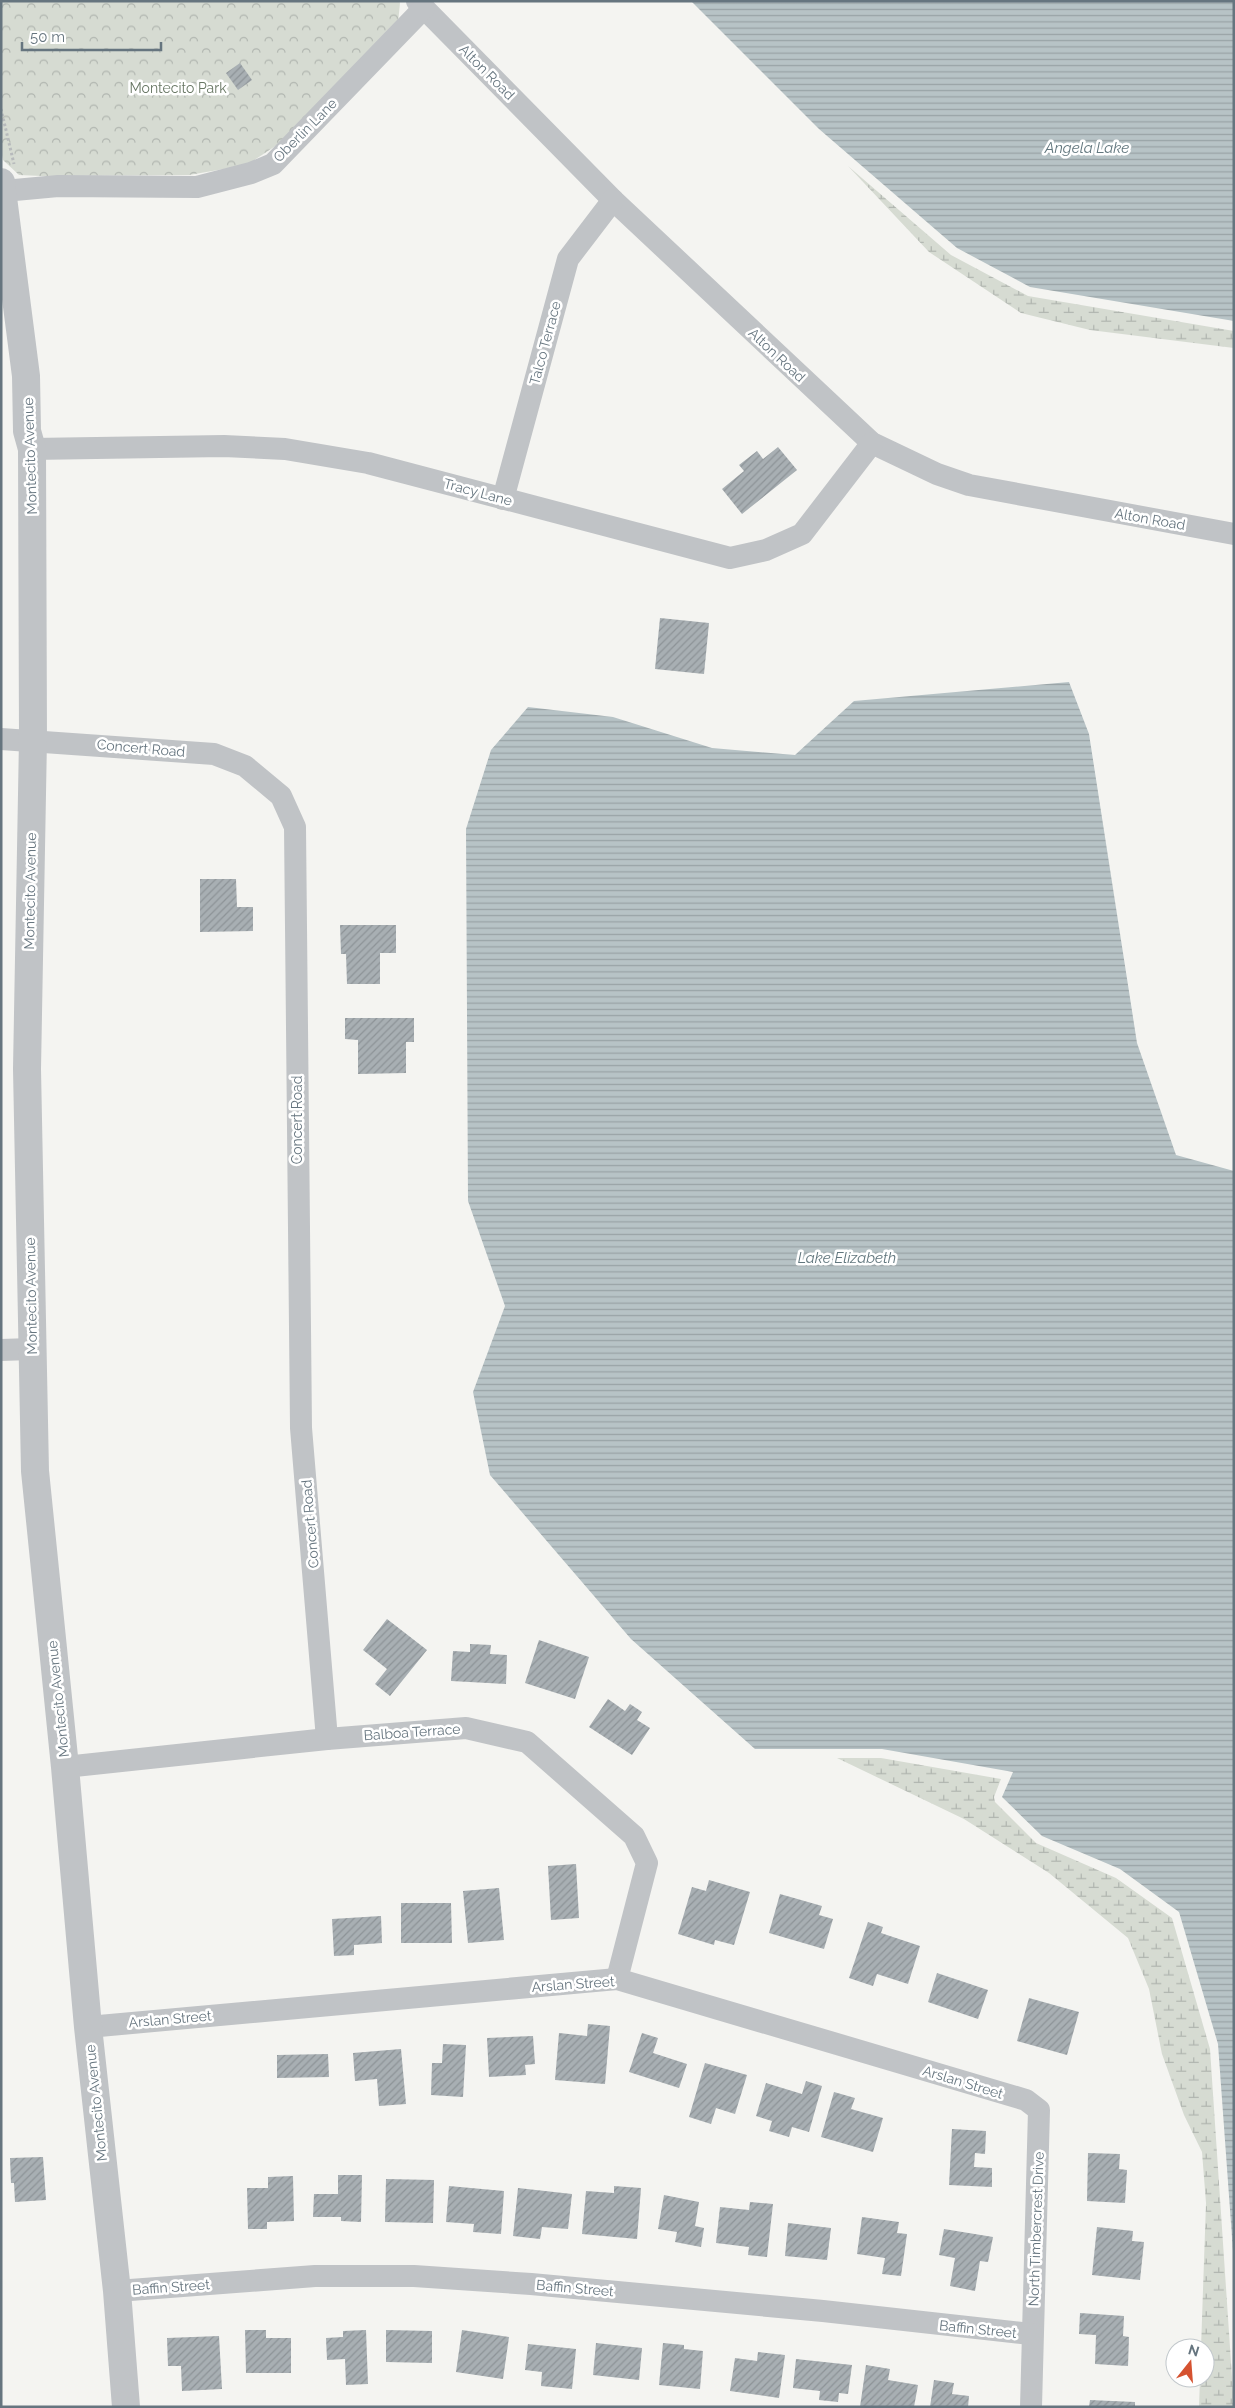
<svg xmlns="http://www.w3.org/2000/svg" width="1235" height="2408" viewBox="0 0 1235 2408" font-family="Raleway,sans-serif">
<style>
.forest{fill:url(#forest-crowns)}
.wetland{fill:url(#wetland-marsh)}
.water{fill:url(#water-rules)}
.building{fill:url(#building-hatch)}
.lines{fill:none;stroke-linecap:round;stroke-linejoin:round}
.path{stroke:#b7babc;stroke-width:3;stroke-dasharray:2.5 2.5;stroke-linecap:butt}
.minor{stroke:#c0c3c6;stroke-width:22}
.tertiary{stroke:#c0c3c6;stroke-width:28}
.labels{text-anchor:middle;stroke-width:5;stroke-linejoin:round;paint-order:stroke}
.street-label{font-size:14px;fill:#66757f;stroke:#fff}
.park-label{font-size:14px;fill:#687764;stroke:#fff}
.water-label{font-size:15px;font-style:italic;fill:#61767d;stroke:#fff}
</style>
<defs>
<pattern id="forest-crowns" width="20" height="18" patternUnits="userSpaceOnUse" patternTransform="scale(1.25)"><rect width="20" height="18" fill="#d6dbd2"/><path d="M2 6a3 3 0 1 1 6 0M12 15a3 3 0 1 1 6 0" fill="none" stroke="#b1b6b0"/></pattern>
<pattern id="wetland-marsh" width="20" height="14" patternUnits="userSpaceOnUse" patternTransform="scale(1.25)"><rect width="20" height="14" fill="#d6dbd2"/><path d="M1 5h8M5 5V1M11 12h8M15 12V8" fill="none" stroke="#b1b6b0"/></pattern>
<pattern id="water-rules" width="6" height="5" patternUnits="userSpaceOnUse" patternTransform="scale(1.25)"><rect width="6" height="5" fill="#b7c3c6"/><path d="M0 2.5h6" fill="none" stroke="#99a3a6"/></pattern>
<pattern id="building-hatch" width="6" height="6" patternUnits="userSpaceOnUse" patternTransform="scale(1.25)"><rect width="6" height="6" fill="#a8afb3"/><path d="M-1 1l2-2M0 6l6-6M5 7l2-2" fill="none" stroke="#8d9397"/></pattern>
</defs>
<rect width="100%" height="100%" fill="#f4f4f1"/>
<path class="forest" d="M1,1H399L400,3L398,23L280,143L247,165L189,175L42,176L19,175L3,160L1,150Z"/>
<g class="wetland">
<path d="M848,166L951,255L1028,296L1234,331V348L1090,330L1021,313L929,252Z"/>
<path d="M837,1758H881L1001,1779L994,1797L995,1802L1036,1843L1116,1878L1172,1918L1210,2049L1234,2407H1199L1200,2378H1205V2348H1201L1206,2203L1202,2152L1184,2115L1162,2054L1149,1989L1128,1938L1049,1873L964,1819Z"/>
</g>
<g class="water">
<path d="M691,1H1234V321L1030,287L957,248L819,129Z"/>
<path d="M1069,682L1089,734L1137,1043L1176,1155L1234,1171V2265L1218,2044L1179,1912L1120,1869L1042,1836L1002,1797L1013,1772L882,1749H755L631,1639L490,1475L473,1392L505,1306L468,1201L466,829L491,750L528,707L613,717L712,748L795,755L854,701Z"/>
</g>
<g class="building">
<path d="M240,63L252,80L238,90L226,73Z"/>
<path d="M778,447L797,470L742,514L722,489L744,471L739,465L757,451L763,459Z"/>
<path d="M660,618L709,623L704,674L655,669Z"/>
<path d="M200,879H236L237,907H253V931L200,932Z"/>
<path d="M340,925H396V953H380V984H347L346,954H341Z"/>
<path d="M345,1018H414V1042H406V1073L358,1074V1040L345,1039Z"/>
<path d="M387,1619L427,1650L390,1696L375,1684L387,1669L363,1650Z"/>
<path d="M539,1640L589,1657L575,1699L525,1683Z"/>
<path d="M470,1644L491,1645L490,1654L507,1655L506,1684L451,1681L453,1651L470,1652Z"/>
<path d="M608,1699L625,1711L630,1704L642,1712L637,1720L650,1728L632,1755L589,1727Z"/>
<path d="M576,1864L579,1918L551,1920L548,1866Z"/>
<path d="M709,1880L750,1892L734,1945L715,1940L714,1945L678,1934L692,1887L706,1891Z"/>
<path d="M499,1888L504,1940L468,1943L463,1891Z"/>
<path d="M780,1894L822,1906L819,1915L833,1919L824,1949L769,1933Z"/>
<path d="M401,1903H451L452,1943H401Z"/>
<path d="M381,1916L382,1943L354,1945V1955L334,1956L332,1919Z"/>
<path d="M868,1922L883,1927L881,1933L920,1946L908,1984L877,1974L873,1986L849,1978Z"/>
<path d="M937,1973L988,1990L978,2019L928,2002Z"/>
<path d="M1029,1998L1079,2012L1067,2055L1017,2041Z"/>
<path d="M588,2024L610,2026L605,2084L555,2080L559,2033L587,2036Z"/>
<path d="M642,2033L658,2038L653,2053L687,2064L679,2088L629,2072Z"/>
<path d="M533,2036L535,2064L525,2065L526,2075L489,2077L487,2038Z"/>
<path d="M443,2044L466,2045L463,2097L431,2095L432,2063H442Z"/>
<path d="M401,2049L406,2104L379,2106L377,2079L355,2081L353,2053Z"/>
<path d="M328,2054L329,2077L277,2078V2055Z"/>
<path d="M705,2063L747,2075L735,2114L716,2108L711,2124L689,2117Z"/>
<path d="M806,2081L822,2086L809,2132L792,2127L789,2137L769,2131L772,2121L756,2116L766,2083L802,2094Z"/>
<path d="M834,2092L855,2098L851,2109L883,2118L873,2152L821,2137Z"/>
<path d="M952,2129L986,2131L985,2154L975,2153L974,2167L992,2168V2187L949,2185Z"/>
<path d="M1088,2153L1120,2154L1119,2169L1127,2170L1125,2203L1087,2201Z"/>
<path d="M43,2157L46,2200L15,2202L14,2183H11L10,2158Z"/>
<path d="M338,2175H362L361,2222L341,2221V2217H313L314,2194H338Z"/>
<path d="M293,2176L294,2221L267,2222V2229H248L247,2188H268V2177Z"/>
<path d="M386,2179L434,2180L433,2223L385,2222Z"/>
<path d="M449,2186L504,2191L501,2234L473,2232L474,2224L446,2222Z"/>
<path d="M614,2186L641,2188L637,2239L582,2234L586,2191L614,2193Z"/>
<path d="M518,2188L572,2194L568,2229L542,2227L540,2239L513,2236Z"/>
<path d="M664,2195L699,2202L695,2226L704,2228L701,2247L675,2242L677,2232L658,2229Z"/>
<path d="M750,2202L773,2204L767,2257L748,2255L749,2247L716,2243L720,2207L749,2210Z"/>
<path d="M862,2217L899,2222L897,2233L907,2234L901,2276L882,2274L885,2258L857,2254Z"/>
<path d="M788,2223L831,2228L827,2260L785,2256Z"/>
<path d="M1097,2227L1133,2231L1132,2241L1144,2242L1140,2280L1092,2275Z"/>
<path d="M944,2229L993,2237L988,2262L980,2261L975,2291L950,2286L955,2258L939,2255Z"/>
<path d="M1080,2313L1124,2316L1123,2336L1129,2337L1128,2366L1095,2364L1096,2335L1079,2334Z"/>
<path d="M245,2330H266V2338H291V2373H246Z"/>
<path d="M366,2330L368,2384L346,2385L345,2359L327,2360L326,2338L343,2337V2331Z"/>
<path d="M386,2330L432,2331V2363L386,2362Z"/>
<path d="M462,2330L509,2337L503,2379L456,2372Z"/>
<path d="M219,2336L222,2389L182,2391L181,2366H168L167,2338Z"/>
<path d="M596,2343L642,2348L639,2380L593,2375Z"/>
<path d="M663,2343L684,2345V2349L703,2351L700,2389L659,2385Z"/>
<path d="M528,2344L576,2349L572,2389L541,2386L542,2372L525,2370Z"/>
<path d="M758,2352L785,2355L779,2398L730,2391L735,2358L757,2361Z"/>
<path d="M796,2359L852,2365L848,2394L839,2393L838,2402L819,2400L820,2391L793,2388Z"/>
<path d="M866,2365L890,2369L888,2380L918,2385L914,2407H860Z"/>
<path d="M934,2380L954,2383L952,2394L969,2396L968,2407H930Z"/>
<path d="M1090,2400L1135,2402V2407H1089Z"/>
</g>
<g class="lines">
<path class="path" d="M1,109L14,164"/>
<g class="minor">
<path d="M417,1L613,200L872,443L937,474L969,485L1234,534"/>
<path d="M4,191L58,186L197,187L251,173L273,164L424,8"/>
<path d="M32,449L224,446L285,449L368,463L730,558L766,550L802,534L872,443"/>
<path d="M503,499L568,259L613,200"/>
<path d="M1,739L214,754L245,766L281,796L295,827L301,1428L327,1739"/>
<path d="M1,1350L31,1349"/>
<path d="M65,1767L327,1739L466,1728L527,1742L634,1836L647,1863L617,1979"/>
<path d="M88,2027L617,1979L1026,2100L1039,2110L1031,2407"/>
<path d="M117,2291L315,2276H414L531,2284L823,2311L1031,2334"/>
</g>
<path class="tertiary" d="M1,182L26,376L27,431L32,449L33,739L27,1069L35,1471L65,1767L88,2027L117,2291L126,2407"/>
</g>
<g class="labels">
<g class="street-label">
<text transform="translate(487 72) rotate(45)" y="5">Alton Road</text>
<text transform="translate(305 130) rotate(-45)" y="5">Oberlin Lane</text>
<text transform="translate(545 343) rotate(-75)" y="5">Talco Terrace</text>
<text transform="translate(777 355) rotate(43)" y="5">Alton Road</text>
<text transform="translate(30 456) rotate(-92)" y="5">Montecito Avenue</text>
<text transform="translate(478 492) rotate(15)" y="5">Tracy Lane</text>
<text transform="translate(1150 519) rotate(10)" y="5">Alton Road</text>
<text transform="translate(141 748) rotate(5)" y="5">Concert Road</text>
<text transform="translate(30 891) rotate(-89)" y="5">Montecito Avenue</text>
<text transform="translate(297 1120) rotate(-90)" y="5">Concert Road</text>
<text transform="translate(31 1296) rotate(-91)" y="5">Montecito Avenue</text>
<text transform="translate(310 1524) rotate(-95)" y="5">Concert Road</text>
<text transform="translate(58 1699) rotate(-96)" y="5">Montecito Avenue</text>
<text transform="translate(412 1732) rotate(-4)" y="5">Balboa Terrace</text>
<text transform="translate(573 1984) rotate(-4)" y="5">Arslan Street</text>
<text transform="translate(170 2019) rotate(-5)" y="5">Arslan Street</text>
<text transform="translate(963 2082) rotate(17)" y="5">Arslan Street</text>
<text transform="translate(96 2103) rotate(-96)" y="5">Montecito Avenue</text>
<text transform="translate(1036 2229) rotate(-88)" y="5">North Timbercrest Drive</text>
<text transform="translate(171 2287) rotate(-4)" y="5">Baffin Street</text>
<text transform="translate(575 2288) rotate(5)" y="5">Baffin Street</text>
<text transform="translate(978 2329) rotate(6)" y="5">Baffin Street</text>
</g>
<g class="park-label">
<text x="178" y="93">Montecito Park</text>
</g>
<g class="water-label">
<text x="1087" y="153">Angela Lake</text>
<text x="847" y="1263">Lake Elizabeth</text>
</g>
</g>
<rect width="1235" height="2408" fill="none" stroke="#66757f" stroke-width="5"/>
<g transform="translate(1190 2363) rotate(17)"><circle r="24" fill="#ffffff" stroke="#c2c8cc"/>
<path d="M0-4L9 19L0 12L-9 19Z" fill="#d55230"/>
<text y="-8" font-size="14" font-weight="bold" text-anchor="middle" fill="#66757f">N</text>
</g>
<path d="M22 42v8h139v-8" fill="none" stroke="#66757f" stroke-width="2.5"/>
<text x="30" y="42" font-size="15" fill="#66757f" stroke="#ffffff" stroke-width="4" paint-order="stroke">50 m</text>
</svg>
